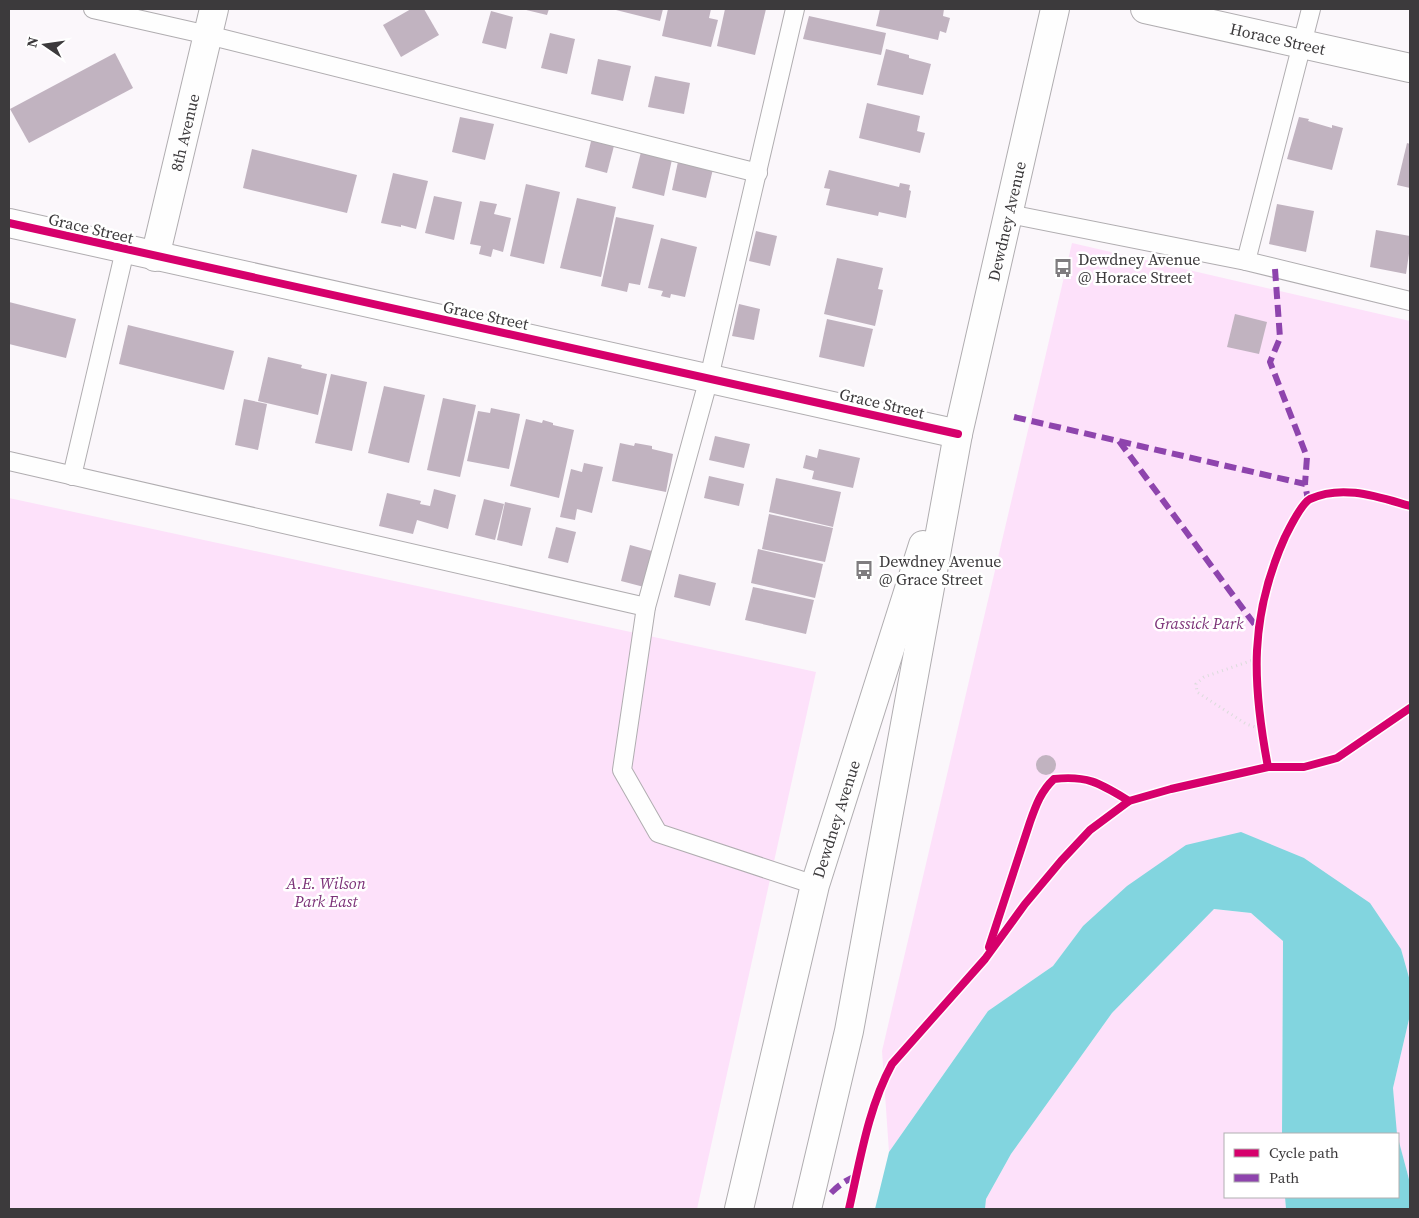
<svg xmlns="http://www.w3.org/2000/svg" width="1419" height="1218" viewBox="0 0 1419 1218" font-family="'Source Serif 4',serif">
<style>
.green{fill:#fde1fa}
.water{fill:#82d5df}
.building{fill:#c1b3c0}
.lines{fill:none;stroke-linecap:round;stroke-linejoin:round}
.service-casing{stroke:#b0adb0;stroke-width:20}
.minor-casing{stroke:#b0adb0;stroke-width:30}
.secondary-casing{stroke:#b0adb0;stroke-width:30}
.path{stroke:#dcdcdc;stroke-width:3;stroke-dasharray:1 4;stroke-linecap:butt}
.service{stroke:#fefefe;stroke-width:18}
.minor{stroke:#fefefe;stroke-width:28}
.secondary{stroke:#fefefe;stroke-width:28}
.quiet{stroke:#8e44ad;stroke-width:6;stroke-dasharray:12 6;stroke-linecap:butt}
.cycleway-casing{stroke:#fff;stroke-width:11}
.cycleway{stroke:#d6006c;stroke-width:8}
.labels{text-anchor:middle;stroke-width:5;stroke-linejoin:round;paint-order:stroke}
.street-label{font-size:16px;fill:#3c3a3c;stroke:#fff}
.poi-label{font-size:16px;fill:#3c3a3c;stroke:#fff;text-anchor:start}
.park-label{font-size:16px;font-style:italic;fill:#7c3278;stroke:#fff}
</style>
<rect width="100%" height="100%" fill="#fbf7fb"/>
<g class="green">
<path d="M1072,243L1410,321V981L1401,949L1304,858L1083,926L1053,966L988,1011L889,1152L882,1051Z"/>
<path d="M9,498L816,672L697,1209H9Z"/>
<path d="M1213,909L1251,913L1283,941L1282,1134H1225V1197H1285L1286,1209H985L986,1199L1011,1154L1112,1013Z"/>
<path d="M1410,1015V1183L1396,1131L1393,1088Z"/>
</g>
<g class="water">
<path d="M1241,832L1304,858L1370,903L1401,949L1410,981V1015L1393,1088L1397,1134H1282L1283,941L1251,913L1214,909L1112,1013L1011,1154L986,1199L985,1209H875L889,1152L988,1011L1053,966L1083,926L1127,886L1186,845Z"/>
<path d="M1398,1138L1410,1183V1209H1286L1285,1197H1398Z"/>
</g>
<g class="building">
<path d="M411,9H424L439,35L401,57L383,25Z"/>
<path d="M522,9H549L547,15Z"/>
<path d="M612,9H663L660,21Z"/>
<path d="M668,9H711L709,18L718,20L711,47L662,36Z"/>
<path d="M725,9H766L755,55L717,46Z"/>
<path d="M880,9H944L943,16L950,18L946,33L940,31L938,40L876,26Z"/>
<path d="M491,11L513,17L506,49L482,43Z"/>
<path d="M809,16L886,33L881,55L803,39Z"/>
<path d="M550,33L575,39L567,74L541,68Z"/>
<path d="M886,49L909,55V58L931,64L923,95L877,85Z"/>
<path d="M115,53L133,88L29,143L10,109Z"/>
<path d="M598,59L631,66L623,101L591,94Z"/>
<path d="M655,76L690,83L684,114L648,107Z"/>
<path d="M867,103L920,116L917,131L925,133L920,153L859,138Z"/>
<path d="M460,117L494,124L485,160L452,152Z"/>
<path d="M1299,117L1309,119L1308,121L1332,128V125L1343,128L1332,170L1287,159Z"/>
<path d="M592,137L615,142L607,173L585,167Z"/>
<path d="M1407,143L1410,144V188L1397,185Z"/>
<path d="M642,148L673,155L664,196L632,188Z"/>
<path d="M252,149L357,175L347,213L243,188Z"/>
<path d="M679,157L714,165L706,198L672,190Z"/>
<path d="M829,170L899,187L900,183L910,185L909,190L911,191L906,218L879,212L878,216L826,205L830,189L824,188Z"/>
<path d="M393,173L428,181L416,229L401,225V227L381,223Z"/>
<path d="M526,184L560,192L544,264L510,256Z"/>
<path d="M434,196L462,202L454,240L425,233Z"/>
<path d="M577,198L616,207L601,277L560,268Z"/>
<path d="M480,201L497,204L494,214L511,218L503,252L493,249L491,257L479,254L481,246L470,244Z"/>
<path d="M1277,204L1314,211L1306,252L1269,244Z"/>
<path d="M616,217L654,225L640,285L629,283L627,292L601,286Z"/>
<path d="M1376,230L1410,236V247L1406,274L1370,267Z"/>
<path d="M756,231L777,236L770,266L749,261Z"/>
<path d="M661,238L697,247L685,297L671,294L670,298L661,296L663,291L648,288Z"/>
<path d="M837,258L883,268L878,289L883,290L875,326L824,314Z"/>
<path d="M9,302L76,319L66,358L9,344Z"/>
<path d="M739,304L760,309L754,340L732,336Z"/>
<path d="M1235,314L1267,322L1259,354L1227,347Z"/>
<path d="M827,319L873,329L864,367L819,357Z"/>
<path d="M128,325L234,351L224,390L119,364Z"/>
<path d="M268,357L302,365L301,368L327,374L318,415L258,401Z"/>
<path d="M331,374L367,382L352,451L315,443Z"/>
<path d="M384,386L425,395L409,463L368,453Z"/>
<path d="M443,398L476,405L460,477L427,470Z"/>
<path d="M244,399L267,404L258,450L235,445Z"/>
<path d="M491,408L520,414L509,469L467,461L478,411L490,413Z"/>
<path d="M526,419L542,423L543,420L553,423V425L574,430L559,498L510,486Z"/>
<path d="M715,436L750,444L744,468L709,460Z"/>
<path d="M620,443L634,446L635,443L652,446V449L673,454L666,492L612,481Z"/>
<path d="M819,449L860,458L853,488L812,479L814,471L803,468L806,455L817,458Z"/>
<path d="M584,463L603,467L592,513L577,509L575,520L560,517L571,469L582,472Z"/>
<path d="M709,476L744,484L739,506L704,498Z"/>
<path d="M776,478L841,492L833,527L769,512Z"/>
<path d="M434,489L456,495L448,529L417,520L413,534L379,526L387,493L421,501L420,504L430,506Z"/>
<path d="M484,499L504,504L495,540L475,535Z"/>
<path d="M505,502L531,508L522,546L497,540Z"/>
<path d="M769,514L833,528L825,562L762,549Z"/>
<path d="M556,527L576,532L568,563L548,558Z"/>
<path d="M630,545L652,551L644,587L621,581Z"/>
<path d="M758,549L823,564L815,598L751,583Z"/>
<path d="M679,574L716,583L710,606L674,597Z"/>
<path d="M753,587L814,600L806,634L745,620Z"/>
<circle cx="1046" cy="765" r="10"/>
</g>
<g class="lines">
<g class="service-casing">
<g id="service">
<path d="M93,9L208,35L758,173"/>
<path d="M795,9L709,378L646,607L622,770L658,833L815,885"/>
<path d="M1009,214L1246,261L1410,301"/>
<path d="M1246,261L1311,9"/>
<path d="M9,461L646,607"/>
<path d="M72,476L125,250"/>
</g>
</g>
<g class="minor-casing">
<g id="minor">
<path id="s1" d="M1145,9L1410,68"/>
<path d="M9,223L958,434"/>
<path id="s2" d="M155,257L214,9"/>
</g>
</g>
<g class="secondary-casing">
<g id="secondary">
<path id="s3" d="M739,1209L815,885L923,545"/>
<path id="s4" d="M807,1209L849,1031L958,434L1055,9"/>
</g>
</g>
<path class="path" d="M1256,659L1204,677L1196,684L1197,692L1246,724L1261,729"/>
<use href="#service" class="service"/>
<use href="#minor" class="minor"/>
<use href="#secondary" class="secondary"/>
<g class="quiet">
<path d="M1275,269L1280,338L1270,362L1307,457L1305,484"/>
<path d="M1014,417L1305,484L1308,500"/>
<path d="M1119,441L1258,629"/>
<path d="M831,1193C839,1185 846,1180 856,1176"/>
</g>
<g class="cycleway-casing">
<g id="cycleway">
<path d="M9,223L958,434"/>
<path d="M1268,767C1252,683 1249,617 1285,537C1290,527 1301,504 1310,499C1343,484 1378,497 1410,506"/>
<path d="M989,947L1030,822C1036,805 1041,791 1054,779C1088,775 1101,784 1129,801"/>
<path d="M849,1209C860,1161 868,1108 892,1064L985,959L1025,904L1061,861L1090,830L1129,801L1171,789L1268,767H1304L1337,758L1410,708"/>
</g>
</g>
<use href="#cycleway" class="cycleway"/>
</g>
<defs>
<g id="bus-bare" transform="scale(1.5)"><path d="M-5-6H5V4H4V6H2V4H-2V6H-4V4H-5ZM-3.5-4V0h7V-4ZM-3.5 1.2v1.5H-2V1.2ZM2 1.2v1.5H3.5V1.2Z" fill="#7f7c7f" stroke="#fff" stroke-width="2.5" paint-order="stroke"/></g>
</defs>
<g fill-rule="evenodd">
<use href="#bus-bare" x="1063" y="268"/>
<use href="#bus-bare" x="864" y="570"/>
</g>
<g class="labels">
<g class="street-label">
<text dy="6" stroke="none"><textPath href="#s1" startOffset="136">Horace Street</textPath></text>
<text dy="6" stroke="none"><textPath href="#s2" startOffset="128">8th Avenue</textPath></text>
<text dy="6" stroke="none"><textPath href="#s4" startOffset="1008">Dewdney Avenue</textPath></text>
<text transform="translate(91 228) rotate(13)" y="6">Grace Street</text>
<text transform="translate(486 315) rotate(12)" y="6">Grace Street</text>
<text transform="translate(882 403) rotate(13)" y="6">Grace Street</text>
<text dy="6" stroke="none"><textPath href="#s3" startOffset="402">Dewdney Avenue</textPath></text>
</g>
<g class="poi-label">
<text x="1078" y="265">Dewdney Avenue<tspan x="1078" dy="18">@ Horace Street</tspan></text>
<text x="879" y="567">Dewdney Avenue<tspan x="879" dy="18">@ Grace Street</tspan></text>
</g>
<g class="park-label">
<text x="1199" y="629">Grassick Park</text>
<text x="326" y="889">A.E. Wilson<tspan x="326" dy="18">Park East</tspan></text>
</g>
</g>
<rect width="1419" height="1218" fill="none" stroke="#3c3a3c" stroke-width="20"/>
<rect x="1224" y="1133" width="175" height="65" fill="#ffffff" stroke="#b1b0b1"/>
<rect x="1234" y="1149" width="25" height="8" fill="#d6006c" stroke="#b1b0b1"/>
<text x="1269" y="1158" font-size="15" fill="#3c3a3c">Cycle path</text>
<rect x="1234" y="1174" width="25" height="8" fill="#8e44ad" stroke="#b1b0b1"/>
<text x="1269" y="1183" font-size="15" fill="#3c3a3c">Path</text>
<g transform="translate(45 45) rotate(283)" stroke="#ffffff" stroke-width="4" paint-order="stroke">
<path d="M0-4L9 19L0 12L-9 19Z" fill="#3c3a3c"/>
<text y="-8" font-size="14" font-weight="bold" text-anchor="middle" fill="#3c3a3c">N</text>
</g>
</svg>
